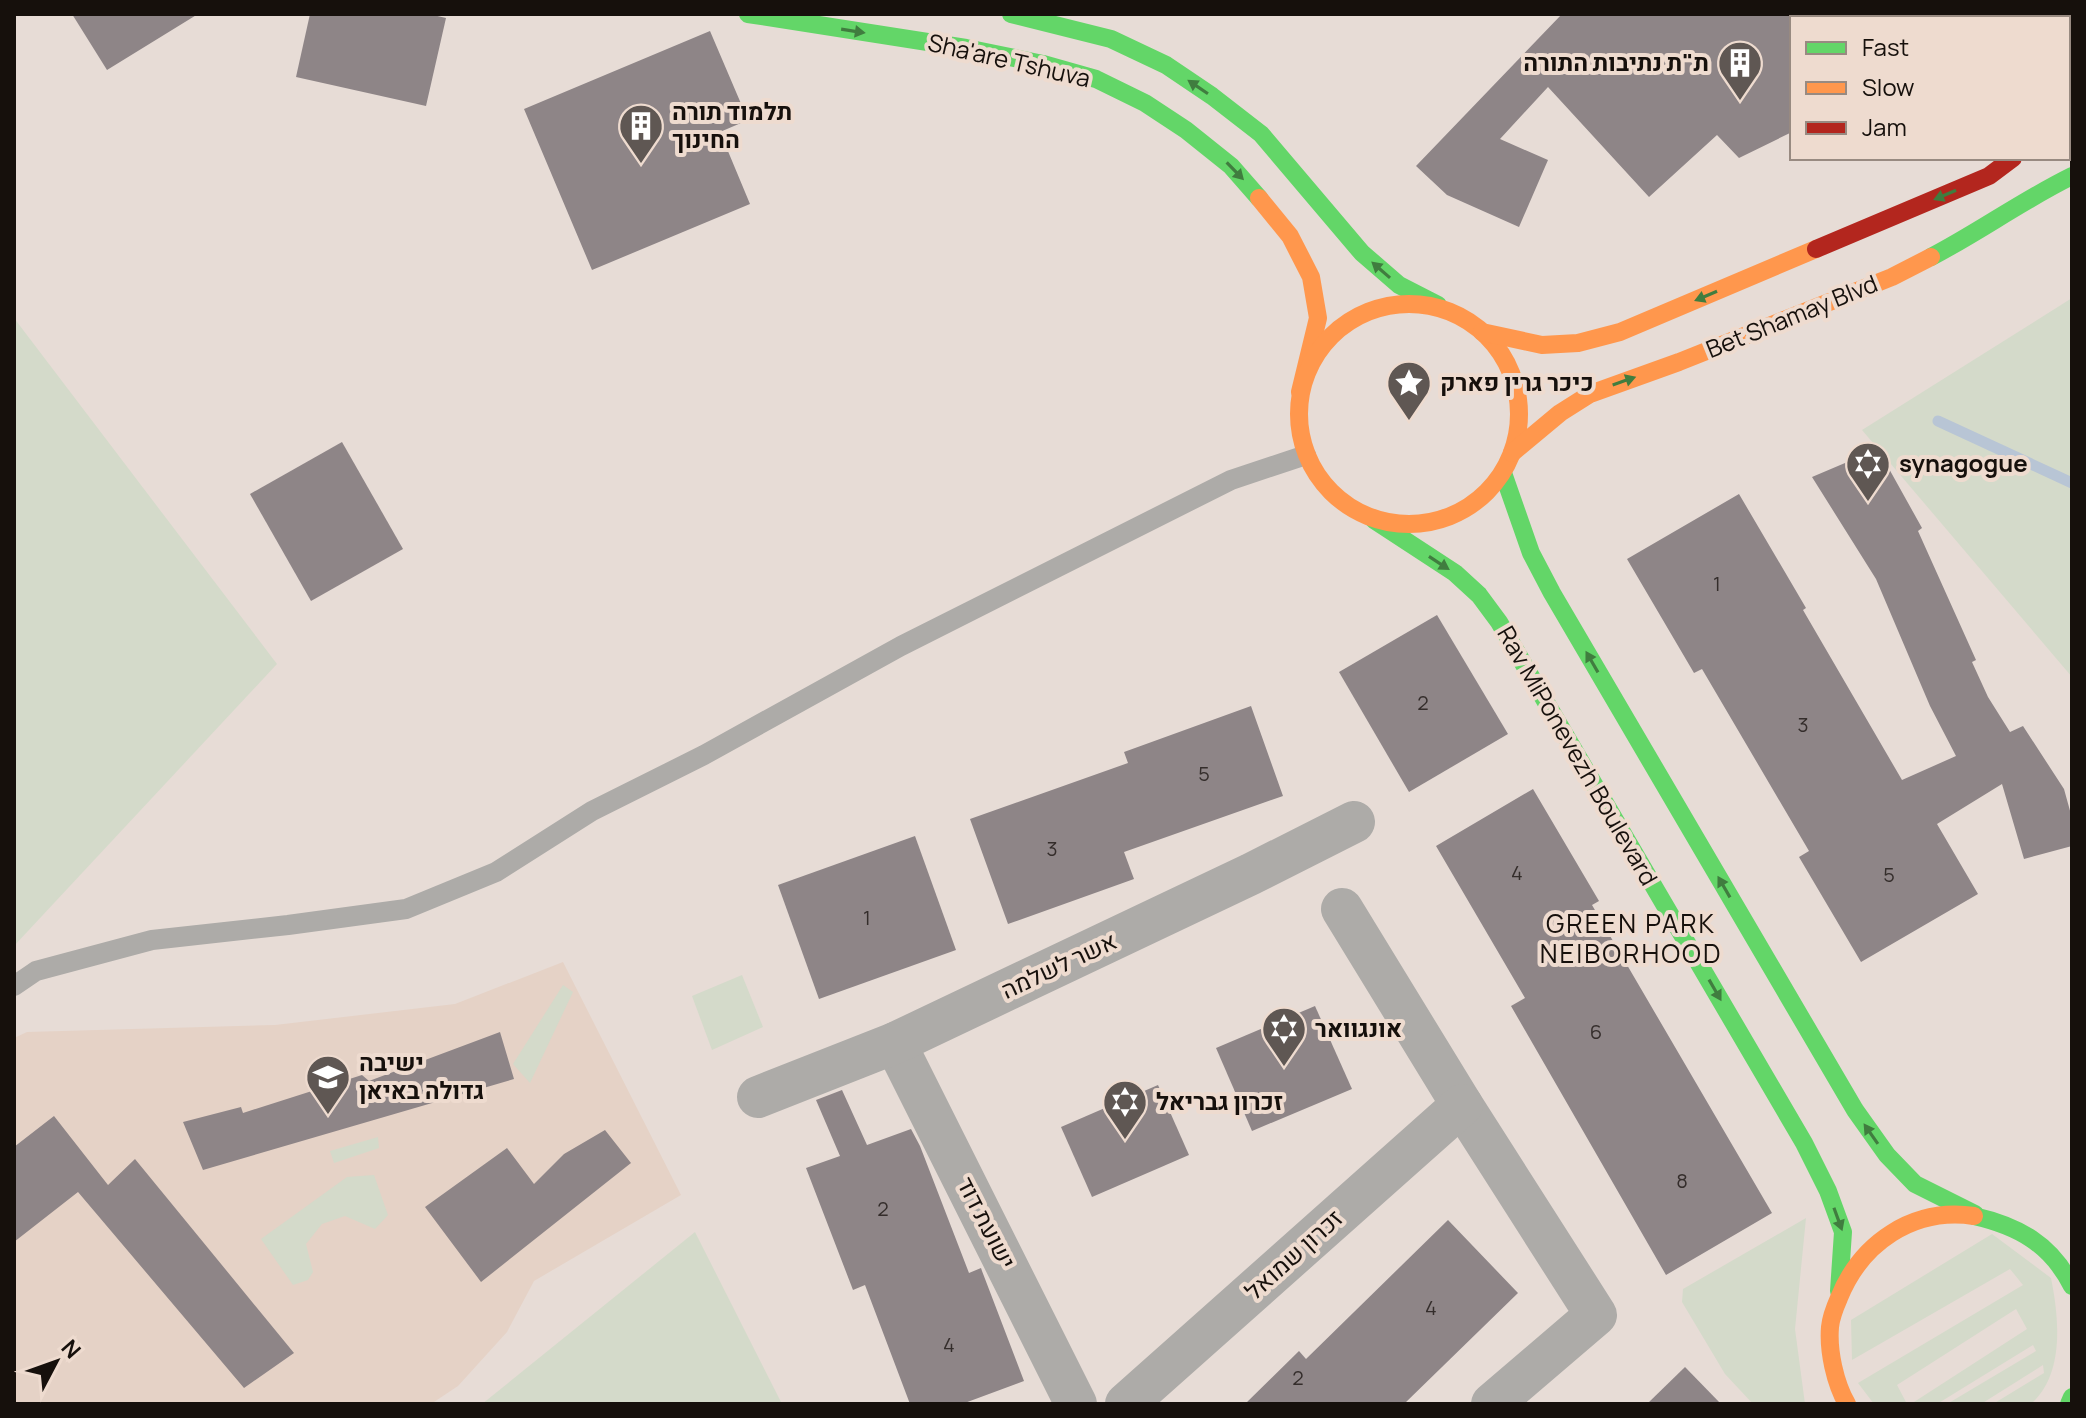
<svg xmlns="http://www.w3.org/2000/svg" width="2086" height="1418" viewBox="0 0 2086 1418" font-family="Manrope,Heebo,sans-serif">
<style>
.built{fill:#e5d2c6}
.green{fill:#d4daca}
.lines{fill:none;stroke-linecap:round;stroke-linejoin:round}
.stream{stroke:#b8c5d5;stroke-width:11}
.building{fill:#8e8587}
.lane{stroke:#adaba8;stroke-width:20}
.street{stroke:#adaba8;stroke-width:42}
.fast{stroke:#63d668;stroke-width:18}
.slow{stroke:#ff974d;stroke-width:18}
.jam{stroke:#b3261e;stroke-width:18}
.oneway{fill:#407d3f}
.labels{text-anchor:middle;stroke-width:8;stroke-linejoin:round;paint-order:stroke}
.number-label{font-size:20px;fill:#342d2b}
.street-label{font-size:24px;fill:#16100c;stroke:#eedbcf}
.poi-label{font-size:24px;font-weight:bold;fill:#16100c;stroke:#eedbcf;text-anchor:start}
.neighbourhood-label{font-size:26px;letter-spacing:2px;fill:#16100c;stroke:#eedbcf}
</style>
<rect width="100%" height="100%" fill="#e7dcd6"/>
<path class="built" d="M563,962L681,1195L534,1281L507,1332L458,1386L431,1404H14V1038L27,1032L275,1025L455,1004Z"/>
<g class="green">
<path d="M2072,298V677L1862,430Z"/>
<path d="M14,318L277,664L14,946Z"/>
<path d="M742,975L763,1027L712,1050L692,996Z"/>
<path d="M563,985L573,992L530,1083L513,1064Z"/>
<path d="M378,1137L379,1148L334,1163L330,1151Z"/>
<path d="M374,1175L388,1215L375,1229L345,1216L322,1224L306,1244L313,1272L308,1280L293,1285L261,1239L347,1177Z"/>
<path d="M1806,1218L1795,1329L1805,1404H1753L1725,1374L1682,1302L1683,1289Z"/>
<path d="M695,1232L782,1404H482Z"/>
<path d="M1992,1234L2051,1278C2059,1318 2065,1374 2031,1404H1993L2044,1373L2043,1365L1981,1404H1947L2036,1351L2033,1345L1937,1404H1914V1402L2027,1329L2016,1309L1897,1385L1907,1404H1874L1858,1383L2023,1285L2010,1269L1852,1360L1851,1320Z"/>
</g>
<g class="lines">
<path class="stream" d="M1938,421L2072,483"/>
</g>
<g class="building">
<path d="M72,14H198L107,70Z"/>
<path d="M310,14H429L446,18L426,106L296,77Z"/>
<path d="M1562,14H1792V132L1739,158L1717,135L1649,197L1548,87L1500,139L1548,160L1519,227L1447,195L1416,166Z"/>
<path d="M710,31L748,120L720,132L750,204L592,270L524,109Z"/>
<path d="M342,442L403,549L311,601L250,494Z"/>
<path d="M1878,449L1922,528L1918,531L1976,660L1972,662L1988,697L2010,732L2023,726L2064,789L2072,818V846L2024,859L2002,784L1937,824L1978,894L1861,962L1799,857L1809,851L1702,669L1694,673L1627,559L1739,494L1806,608L1803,610L1902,780L1956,756L1930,706L1876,579L1812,477Z"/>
<path d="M1437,615L1508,734L1409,792L1339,672Z"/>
<path d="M1251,706L1283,796L1124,852L1134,879L1008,924L970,819L1128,763L1124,752Z"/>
<path d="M1533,789L1599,901L1592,905L1772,1213L1666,1275L1511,1006L1525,998L1436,846Z"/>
<path d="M915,836L956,950L819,999L778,885Z"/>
<path d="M1315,1006L1352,1089L1252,1131L1216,1048Z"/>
<path d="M500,1032L514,1079L203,1170L183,1122L241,1107L243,1113L362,1075L369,1081Z"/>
<path d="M1158,1085L1189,1155L1092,1197L1061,1127Z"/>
<path d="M842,1090L867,1145L911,1129L920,1146L969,1273L981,1268L982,1271L1024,1381L962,1404H910L865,1285L853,1290L806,1168L840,1156L816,1100Z"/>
<path d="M54,1116L108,1185L135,1159L294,1353L244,1388L78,1192L14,1242V1147Z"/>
<path d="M605,1130L631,1163L481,1282L425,1207L507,1148L534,1184L564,1154Z"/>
<path d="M1448,1220L1518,1293L1404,1404H1245L1299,1351L1306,1359Z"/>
<path d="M1685,1367L1721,1404H1647Z"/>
</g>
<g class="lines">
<path class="lane" d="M14,986L36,971L152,940L288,925L406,909L496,872L592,811L704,755L901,646L1231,480L1306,455"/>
<g class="street">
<path d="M2020,14L2029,18"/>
<path d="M2068,35L2072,36"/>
<path d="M1342,909L1462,1105L1596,1315L1492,1404"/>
<path d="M895,1043L1076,1404"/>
<path d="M758,1097L895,1043L1251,874L1354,822"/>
<path d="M1126,1404L1462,1105"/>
</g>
<g class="fast">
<path d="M748,14L966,48L1043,64L1096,79L1145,103L1186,130L1231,166L1259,198"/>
<path d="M1011,14L1111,39L1166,65L1212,96L1261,134L1362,253L1399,285L1438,305"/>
<path d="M1931,257C1979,232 2023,200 2072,176"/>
<path d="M1503,473L1531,553L1552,593L1855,1110L1887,1155L1915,1184L1975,1214"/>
<path d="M1374,520L1455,573L1479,595L1499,622L1804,1143L1828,1191L1843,1232L1839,1291"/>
<path d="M1974,1216C2018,1226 2051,1244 2072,1286"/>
<path d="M2069,1404L2072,1397"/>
</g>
<g class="slow">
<path d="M2068,62L2072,59"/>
<path d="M1259,198L1290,236L1311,277L1318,318L1300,392"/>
<circle cx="1409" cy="414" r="110"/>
<path d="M1482,332L1542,345L1578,343L1620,332L1816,249"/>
<path d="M1512,453L1560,413L1590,394L1679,362L1892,277L1931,257"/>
<path d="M1847,1404C1835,1383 1828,1351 1830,1327C1831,1317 1835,1307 1839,1298C1861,1243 1913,1207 1974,1216"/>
</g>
<path class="jam" d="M1816,249L1989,176L2013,158"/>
</g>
<defs><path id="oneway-solid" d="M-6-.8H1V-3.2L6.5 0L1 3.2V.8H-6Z" transform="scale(2)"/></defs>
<g class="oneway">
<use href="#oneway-solid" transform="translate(853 31) rotate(9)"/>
<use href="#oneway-solid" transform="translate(1198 87) rotate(-146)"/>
<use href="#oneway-solid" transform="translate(1235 171) rotate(46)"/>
<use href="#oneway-solid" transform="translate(1945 195) rotate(157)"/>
<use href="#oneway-solid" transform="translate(1381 270) rotate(-139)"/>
<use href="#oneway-solid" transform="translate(1706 296) rotate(157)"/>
<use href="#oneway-solid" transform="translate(1624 381) rotate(-19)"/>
<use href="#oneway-solid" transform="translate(1439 563) rotate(33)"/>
<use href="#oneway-solid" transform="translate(1592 662) rotate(-120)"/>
<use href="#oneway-solid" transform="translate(1724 887) rotate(-120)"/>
<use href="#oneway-solid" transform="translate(1715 990) rotate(60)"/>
<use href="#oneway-solid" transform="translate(1871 1134) rotate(-125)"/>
<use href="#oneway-solid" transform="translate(1838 1219) rotate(70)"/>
</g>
<defs>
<g id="building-pin" transform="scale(2.3)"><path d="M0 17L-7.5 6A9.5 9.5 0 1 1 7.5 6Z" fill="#5f5753" stroke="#eedbcf"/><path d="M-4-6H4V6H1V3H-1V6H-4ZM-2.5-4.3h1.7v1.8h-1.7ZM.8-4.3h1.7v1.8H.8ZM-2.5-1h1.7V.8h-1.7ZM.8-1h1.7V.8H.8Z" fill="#fff"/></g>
<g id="sight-pin" transform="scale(2.3)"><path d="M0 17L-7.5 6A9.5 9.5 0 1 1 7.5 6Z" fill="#5f5753" stroke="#eedbcf"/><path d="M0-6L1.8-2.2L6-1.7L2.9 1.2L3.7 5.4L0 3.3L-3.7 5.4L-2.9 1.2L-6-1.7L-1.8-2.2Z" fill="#fff"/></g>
<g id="synagogue-pin" transform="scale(2.3)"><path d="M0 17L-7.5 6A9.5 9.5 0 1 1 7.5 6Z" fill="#5f5753" stroke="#eedbcf"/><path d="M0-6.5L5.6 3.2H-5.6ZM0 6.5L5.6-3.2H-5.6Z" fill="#fff"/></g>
<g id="university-pin" transform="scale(2.3)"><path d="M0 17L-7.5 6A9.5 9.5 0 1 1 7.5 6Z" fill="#5f5753" stroke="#eedbcf"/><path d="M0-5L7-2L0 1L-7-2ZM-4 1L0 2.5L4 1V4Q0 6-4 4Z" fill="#fff"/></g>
</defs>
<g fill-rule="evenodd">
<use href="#building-pin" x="1740" y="63"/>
<use href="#building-pin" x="641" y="126"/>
<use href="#sight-pin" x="1409" y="383"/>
<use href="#synagogue-pin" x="1868" y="464"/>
<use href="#synagogue-pin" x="1284" y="1029"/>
<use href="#university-pin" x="328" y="1077"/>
<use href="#synagogue-pin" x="1125" y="1102"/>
</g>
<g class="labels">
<g class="number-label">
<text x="1717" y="591">1</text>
<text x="1423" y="710">2</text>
<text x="1803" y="732">3</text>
<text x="1204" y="781">5</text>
<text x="1052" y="856">3</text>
<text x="1517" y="880">4</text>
<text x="1889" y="882">5</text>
<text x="867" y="925">1</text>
<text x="1596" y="1039">6</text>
<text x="1682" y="1188">8</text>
<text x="883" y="1216">2</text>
<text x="1431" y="1315">4</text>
<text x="949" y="1352">4</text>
<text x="1298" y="1385">2</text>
</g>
<g class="street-label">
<text transform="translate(1009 61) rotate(13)" y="8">Sha'are Tshuva</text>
<text transform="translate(1792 317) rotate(-22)" y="8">Bet Shamay Blvd</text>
<text transform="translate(1577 756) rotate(60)" y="8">Rav MiPonevezh Boulevard</text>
<text transform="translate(1059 966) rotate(-25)" y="8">אשר לשלמה</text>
<text transform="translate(986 1223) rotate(63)" y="8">ישועת דוד</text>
<text transform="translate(1294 1255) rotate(-42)" y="8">זכרון שמואל</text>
</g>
<g class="poi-label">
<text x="1709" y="71" text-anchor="end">ת"ת נתיבות התורה</text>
<text x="672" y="120">תלמוד תורה<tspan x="672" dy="28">החינוך</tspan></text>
<text x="1440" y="391">כיכר גרין פארק</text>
<text x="1899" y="472">synagogue</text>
<text x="1315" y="1037">אונגוואר</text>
<text x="359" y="1071">ישיבה<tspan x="359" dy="28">גדולה באיאן</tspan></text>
<text x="1156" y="1110">זכרון גבריאל</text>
</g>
<g class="neighbourhood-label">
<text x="1631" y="933">GREEN PARK<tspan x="1631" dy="30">NEIBORHOOD</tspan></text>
</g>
</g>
<rect width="2086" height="1418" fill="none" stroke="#16100c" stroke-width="32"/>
<rect x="1790" y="16" width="280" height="144" fill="#eedbcf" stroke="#988a81" stroke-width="2"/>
<rect x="1806" y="42" width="40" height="12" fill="#63d668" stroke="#988a81" stroke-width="2"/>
<text x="1862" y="56" font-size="24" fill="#16100c">Fast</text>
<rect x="1806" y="82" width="40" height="12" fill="#ff974d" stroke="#988a81" stroke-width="2"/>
<text x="1862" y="96" font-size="24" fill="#16100c">Slow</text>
<rect x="1806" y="122" width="40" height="12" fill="#b3261e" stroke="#988a81" stroke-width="2"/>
<text x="1862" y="136" font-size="24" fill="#16100c">Jam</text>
<g transform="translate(56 1362) rotate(49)" stroke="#eedbcf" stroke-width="6" paint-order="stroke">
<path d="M0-6L14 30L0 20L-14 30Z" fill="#16100c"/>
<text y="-12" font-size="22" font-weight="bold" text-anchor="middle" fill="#16100c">N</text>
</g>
</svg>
